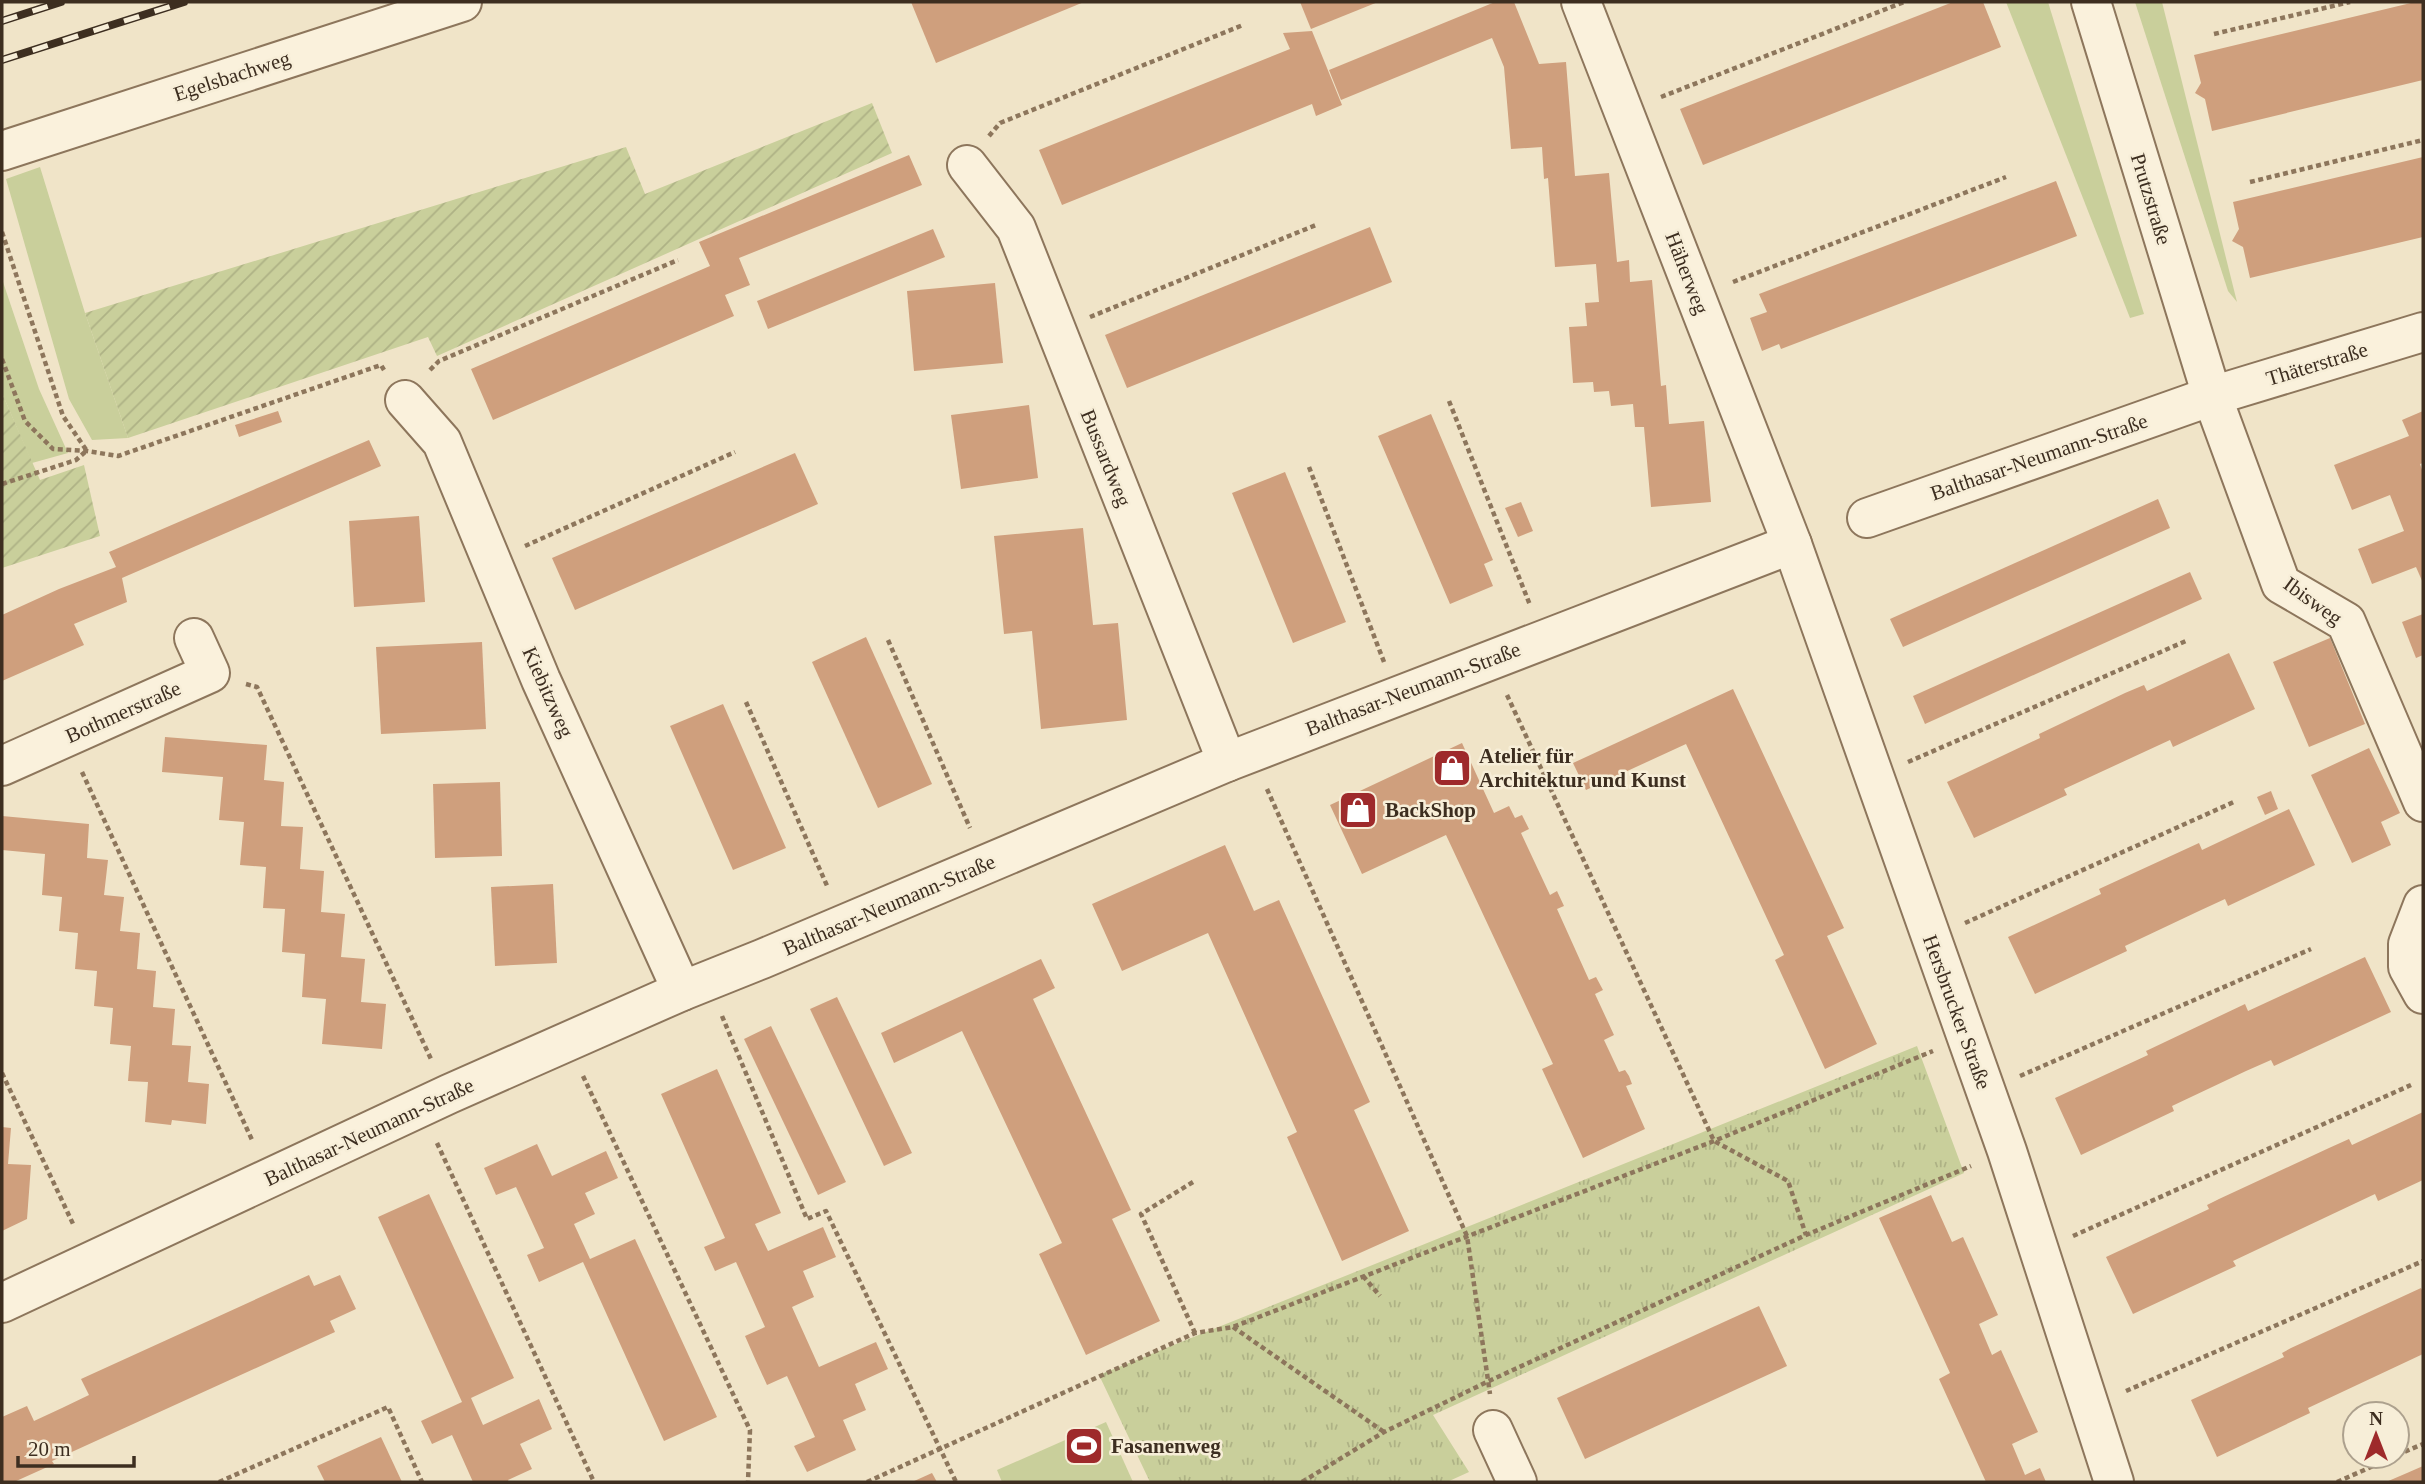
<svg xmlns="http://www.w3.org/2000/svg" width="2425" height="1484" viewBox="0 0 2425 1484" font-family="'Times New Roman',serif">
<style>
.grass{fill:#c9cf9b}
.park{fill:url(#park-tufts)}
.garden{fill:url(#garden-furrows)}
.building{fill:#cf9f7d}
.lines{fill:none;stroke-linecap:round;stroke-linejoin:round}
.minor-casing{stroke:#8d765c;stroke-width:42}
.path{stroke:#8d765c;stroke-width:4.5;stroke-dasharray:5 3.5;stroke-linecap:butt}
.minor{stroke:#faf1dc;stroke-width:38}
.rail-casing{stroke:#3d2e20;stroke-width:8}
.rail{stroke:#f7eed8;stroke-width:5;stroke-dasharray:16;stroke-linecap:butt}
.labels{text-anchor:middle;stroke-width:5;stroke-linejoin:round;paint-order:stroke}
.street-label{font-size:21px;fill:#3d2e20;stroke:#f7eed8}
.poi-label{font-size:21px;font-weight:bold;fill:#3d2e20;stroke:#f7eed8;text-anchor:start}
</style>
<defs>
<pattern id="park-tufts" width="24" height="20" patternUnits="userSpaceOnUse" patternTransform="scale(1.75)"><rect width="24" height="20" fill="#c9cf9b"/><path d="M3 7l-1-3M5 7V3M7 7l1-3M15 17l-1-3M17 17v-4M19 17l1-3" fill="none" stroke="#aeb285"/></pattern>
<pattern id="garden-furrows" width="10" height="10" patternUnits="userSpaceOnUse" patternTransform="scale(1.75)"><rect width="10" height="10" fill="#c9cf9b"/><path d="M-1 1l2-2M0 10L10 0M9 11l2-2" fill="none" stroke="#aeb285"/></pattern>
</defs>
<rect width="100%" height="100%" fill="#f0e4c8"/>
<g class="grass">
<path d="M2006,2H2048L2144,314L2130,318Z"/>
<path d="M2135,2H2162L2237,302L2228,291Z"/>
<path d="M40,167L85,313L128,438L92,440L69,399L6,179Z"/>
<path d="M2,279L39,389L68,453L32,463L2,393Z"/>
<path d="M1106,1422L1133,1482H1002L997,1470Z"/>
</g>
<path class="park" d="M1917,1046L1964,1173L1433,1415L1469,1472L1447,1482H1150L1099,1375Z"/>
<g class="garden">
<path d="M872,103L892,153L437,356L428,337L128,438L85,313L626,147L645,194Z"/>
<path d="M2,393L40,480L84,465L100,536L2,568Z"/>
</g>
<g class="building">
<path d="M911,2H1084L936,63Z"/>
<path d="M1300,2H1378L1311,29Z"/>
<path d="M1495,2H1514L1539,64L1566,62L1575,176L1609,173L1617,262L1629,260L1630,282L1652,280L1661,386L1666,385L1669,424L1704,421L1711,502L1651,507L1644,427H1635L1633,404L1611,406L1609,391L1594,392L1593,382L1573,383L1569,327L1587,326L1585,303L1599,302L1596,264L1555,267L1548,178L1544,179L1542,147L1511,149L1504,67L1492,38L1341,100L1329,70Z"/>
<path d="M1953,2H1983L2001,47L1703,165L1680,109Z"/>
<path d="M2415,2H2423V25H2422L2423,80L2212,131L2205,99L2195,93L2201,83L2194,55Z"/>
<path d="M1312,31L1342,105L1316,116L1312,104L1062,205L1039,150L1290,49L1283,33Z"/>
<path d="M909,155L922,185L739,258L750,285L725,295L734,316L493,420L471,369L710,266L699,242Z"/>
<path d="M2423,157V237L2250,278L2243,247L2232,241L2239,229L2233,202Z"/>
<path d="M2056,181L2077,236L1781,349L1779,344L1762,351L1750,318L1767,312L1759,294Z"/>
<path d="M1370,227L1392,282L1127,388L1105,335Z"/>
<path d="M933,229L945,257L768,329L757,301Z"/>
<path d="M995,283L1003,363L914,371L907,291Z"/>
<path d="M1029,405L1038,478L961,489L951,415Z"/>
<path d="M278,411L282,422L239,437L235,425Z"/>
<path d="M2423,411V463L2420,464L2423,473V583L2416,567L2372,584L2358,549L2404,531L2390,495L2352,510L2334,465L2409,436L2402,420Z"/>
<path d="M1431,414L1493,560L1484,564L1493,586L1450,604L1378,436Z"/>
<path d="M369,440L381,466L122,578L127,602L74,624L84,645L2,681V615L59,589L116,567L109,552Z"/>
<path d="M795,453L818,504L575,610L552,558Z"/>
<path d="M1285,472L1346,622L1293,643L1232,493Z"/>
<path d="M2158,499L2170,528L1903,647L1890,619Z"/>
<path d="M1521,502L1533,531L1518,537L1505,508Z"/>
<path d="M419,516L425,602L354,607L349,521Z"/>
<path d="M1083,528L1093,625L1118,623L1127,720L1041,729L1032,631L1004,634L994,536Z"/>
<path d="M2190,572L2202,599L1925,724L1913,696Z"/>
<path d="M2423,614V655L2416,658L2402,622Z"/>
<path d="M866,637L932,784L878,808L812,662Z"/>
<path d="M2330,638L2365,724L2309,747L2273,662Z"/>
<path d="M482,642L486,729L381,734L376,647Z"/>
<path d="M2229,653L2255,709L2173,747L2170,740L2064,789L2067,795L1974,838L1947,782L2040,738L2039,734L2125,693L2144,685L2147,691Z"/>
<path d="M1733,689L1844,928L1827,936L1877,1044L1825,1069L1775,960L1784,955L1686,744L1586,790L1573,763Z"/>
<path d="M723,704L786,848L733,870L670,726Z"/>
<path d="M165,737L267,745L264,780L284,782L281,826L303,827L300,869L324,871L321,912L345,914L341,957L365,959L361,1002L386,1004L382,1049L322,1044L326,999L302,997L305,954L282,952L285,909L263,908L266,867L240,865L244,822L219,820L223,777L162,772Z"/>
<path d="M1462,743L1494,813L1509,806L1515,818L1522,815L1529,829L1521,833L1550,895L1557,891L1564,906L1557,909L1589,980L1596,977L1603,990L1595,994L1614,1035L1604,1040L1619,1072L1625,1070L1629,1076L1632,1084L1626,1086L1645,1129L1583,1158L1542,1069L1553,1064L1446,835L1362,874L1330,805Z"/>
<path d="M2369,748L2400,813L2381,822L2391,845L2352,863L2311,775Z"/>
<path d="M500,782L502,856L435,858L433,784Z"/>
<path d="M2271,791L2278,809L2265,815L2257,797Z"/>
<path d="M2289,809L2315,865L2228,906L2225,899L2199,911L2125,946L2127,951L2035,994L2008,937L2101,894L2099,889L2199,843L2202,850Z"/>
<path d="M2,816L89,824L87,858L108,860L104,895L124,897L120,931L140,933L137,969L156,971L153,1007L175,1009L172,1045L191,1046L188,1082L209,1084L206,1124L172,1120L171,1125L145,1122L148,1082L128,1081L131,1046L110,1044L113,1008L94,1006L97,971L75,969L78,933L59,931L62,897L42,895L45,854L2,850Z"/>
<path d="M1225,845L1254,911L1279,900L1370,1102L1354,1110L1409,1231L1342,1261L1287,1137L1297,1132L1208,933L1122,971L1092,904Z"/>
<path d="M553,884L557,963L495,966L491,887Z"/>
<path d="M2365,957L2391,1012L2274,1066L2271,1060L2246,1071L2172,1106L2174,1111L2081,1155L2055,1098L2148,1055L2146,1051L2245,1004L2248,1011Z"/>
<path d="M1041,959L1055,988L1033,999L1131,1210L1112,1219L1160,1321L1086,1355L1039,1254L1062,1243L962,1031L894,1063L881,1033Z"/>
<path d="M837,997L912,1153L884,1166L810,1009Z"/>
<path d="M771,1026L846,1182L818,1195L744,1039Z"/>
<path d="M717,1069L781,1213L755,1224L768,1251L823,1227L836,1257L803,1271L814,1297L792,1307L819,1367L876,1342L888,1369L855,1384L866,1410L843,1420L856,1450L807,1472L794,1446L815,1437L787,1376L767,1385L756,1361L745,1336L765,1327L736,1262L715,1271L704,1247L725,1238L661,1094Z"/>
<path d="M2423,1112V1180L2378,1201L2375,1194L2233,1261L2236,1266L2133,1314L2106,1257L2209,1209L2207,1205L2219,1199L2329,1148L2349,1139L2352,1145Z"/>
<path d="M2,1127L11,1128L8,1164L31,1165L27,1219L2,1231Z"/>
<path d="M537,1144L552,1176L606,1151L618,1178L585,1193L595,1214L574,1224L590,1259L635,1239L717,1417L664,1441L583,1262L539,1282L527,1255L544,1248L516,1187L496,1195L484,1168Z"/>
<path d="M429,1194L514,1378L471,1398L483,1425L539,1399L552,1429L520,1444L532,1469L508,1480L509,1482H473L452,1435L432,1444L421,1421L462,1402L378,1217Z"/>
<path d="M1931,1195L1952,1242L1963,1237L1998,1315L1979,1324L1992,1355L2001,1350L2038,1432L2012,1444L2025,1475L2040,1468L2046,1482H1986L1939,1379L1950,1373L1879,1218Z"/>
<path d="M309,1275L314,1286L340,1275L356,1309L330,1321L335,1332L52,1461L54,1464L14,1482H2V1417L27,1406L34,1421L62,1408L89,1395L81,1379Z"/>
<path d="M2421,1288L2423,1292V1354L2308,1408L2310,1413L2217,1457L2191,1400L2284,1357L2282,1353L2291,1348Z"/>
<path d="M1759,1306L1787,1366L1585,1459L1557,1398Z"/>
<path d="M381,1437L402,1482H325L317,1466Z"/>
<path d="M2423,1466V1482H2386L2407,1473Z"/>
<path d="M932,1473L937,1482H912Z"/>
</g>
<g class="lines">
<g class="minor-casing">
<g id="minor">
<path d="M1581,2L1792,544L2007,1151L2114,1482"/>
<path d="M2091,2L2212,396L2281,584L2346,622L2423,802"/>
<path d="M2,151L462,2"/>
<path d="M967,165L1016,228L1227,762"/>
<path d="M405,400L442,442L541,680L682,991"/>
<path d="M1867,518L2212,396L2423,332"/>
<path d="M2,766L210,673L194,638"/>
<path d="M2423,905L2408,944V967L2423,994"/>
<path d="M2,1303L449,1094L682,991L762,959L1227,762L1792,544"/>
<path d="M1493,1430L1517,1482"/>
</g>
</g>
<g class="path">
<path d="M2214,34L2350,2"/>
<path d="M1661,97L1904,2"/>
<path d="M989,136L1000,123L1243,25"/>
<path d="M2250,182L2423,140"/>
<path d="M2,232L63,416L87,451"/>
<path d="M1733,282L2006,177"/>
<path d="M1090,317L1316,225"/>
<path d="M2,359L25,421L53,449L87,451L118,456L381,365L384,370"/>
<path d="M430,370L439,361L678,260"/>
<path d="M1449,401L1530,605"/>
<path d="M1309,467L1384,662"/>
<path d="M2,484L76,460L85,452"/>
<path d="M525,546L735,452"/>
<path d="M888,640L970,828"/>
<path d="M246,684L257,687L431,1059"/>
<path d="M1507,695L1714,1141L1788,1181L1806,1235"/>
<path d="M746,702L828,888"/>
<path d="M1908,762L2186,641"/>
<path d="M82,772L253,1142"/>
<path d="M1267,789L1467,1236L1490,1394"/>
<path d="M1965,923L2236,801"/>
<path d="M722,1016L807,1219L826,1211L956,1482"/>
<path d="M2,1073L74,1226"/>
<path d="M583,1076L750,1430L748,1482"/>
<path d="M2020,1076L2311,949"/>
<path d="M437,1143L594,1482"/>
<path d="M1193,1182L1141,1214L1195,1333"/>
<path d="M2073,1236L2411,1085"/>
<path d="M1363,1276L1380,1296"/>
<path d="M1233,1327L1384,1432"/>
<path d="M2126,1391L2423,1261"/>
<path d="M2397,1455L2423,1444"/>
<path d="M219,1482L388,1407L422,1482"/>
<path d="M867,1482L1195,1333L1233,1327L1714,1141L1933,1051"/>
<path d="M1302,1482L1384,1432L1489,1381L1806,1235L1971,1166"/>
<path d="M2337,1482L2396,1456"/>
</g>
<use href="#minor" class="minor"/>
<g class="rail-casing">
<g id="rail">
<path d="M2,21L61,2"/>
<path d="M2,60L184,2"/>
</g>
</g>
<use href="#rail" class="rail"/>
</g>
<defs>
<g id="shop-square" transform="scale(2.0125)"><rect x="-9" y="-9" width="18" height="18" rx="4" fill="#9e2a2b" stroke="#f7eed8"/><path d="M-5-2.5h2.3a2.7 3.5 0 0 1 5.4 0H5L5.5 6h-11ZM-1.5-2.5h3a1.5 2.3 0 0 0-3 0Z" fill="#fff"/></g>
<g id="stadium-square" transform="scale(2.0125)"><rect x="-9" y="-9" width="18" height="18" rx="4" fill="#9e2a2b" stroke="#f7eed8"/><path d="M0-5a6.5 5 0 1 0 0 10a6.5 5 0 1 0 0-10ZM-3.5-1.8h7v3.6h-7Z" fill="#fff"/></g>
</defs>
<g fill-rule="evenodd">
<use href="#shop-square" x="1452" y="768"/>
<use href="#shop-square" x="1358" y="810"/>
<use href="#stadium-square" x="1084" y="1446"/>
</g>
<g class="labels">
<g class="street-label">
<text transform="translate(232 76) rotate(-18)" y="7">Egelsbachweg</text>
<text transform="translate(2151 199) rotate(73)" y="7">Prutzstraße</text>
<text transform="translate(1687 273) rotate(69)" y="7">Häherweg</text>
<text transform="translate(2317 364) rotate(-17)" y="7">Thäterstraße</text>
<text transform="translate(2039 457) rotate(-19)" y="7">Balthasar-Neumann-Straße</text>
<text transform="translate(1106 458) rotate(68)" y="7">Bussardweg</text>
<text transform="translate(2313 601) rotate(36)" y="7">Ibisweg</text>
<text transform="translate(1413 689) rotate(-21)" y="7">Balthasar-Neumann-Straße</text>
<text transform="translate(548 692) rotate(66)" y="7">Kiebitzweg</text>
<text transform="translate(123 712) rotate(-24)" y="7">Bothmerstraße</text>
<text transform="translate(889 905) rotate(-23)" y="7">Balthasar-Neumann-Straße</text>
<text transform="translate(1957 1012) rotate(70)" y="7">Hersbrucker Straße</text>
<text transform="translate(369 1132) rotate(-25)" y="7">Balthasar-Neumann-Straße</text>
</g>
<g class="poi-label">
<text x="1479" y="763">Atelier für<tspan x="1479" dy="24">Architektur und Kunst</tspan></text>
<text x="1385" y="817">BackShop</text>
<text x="1111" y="1453">Fasanenweg</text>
</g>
</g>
<rect width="2425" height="1484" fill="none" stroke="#3d2e20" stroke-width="7"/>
<g transform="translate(2376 1435)"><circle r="33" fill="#f7eed8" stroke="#ada18e" stroke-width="2"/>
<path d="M0-5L12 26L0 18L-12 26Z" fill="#9e2a2b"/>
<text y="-10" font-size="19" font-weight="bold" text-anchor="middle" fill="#3d2e20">N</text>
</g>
<path d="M18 1456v10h116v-10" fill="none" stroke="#3d2e20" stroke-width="3.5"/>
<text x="28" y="1456" font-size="21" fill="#3d2e20" stroke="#f7eed8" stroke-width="5" paint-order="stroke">20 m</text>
</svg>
